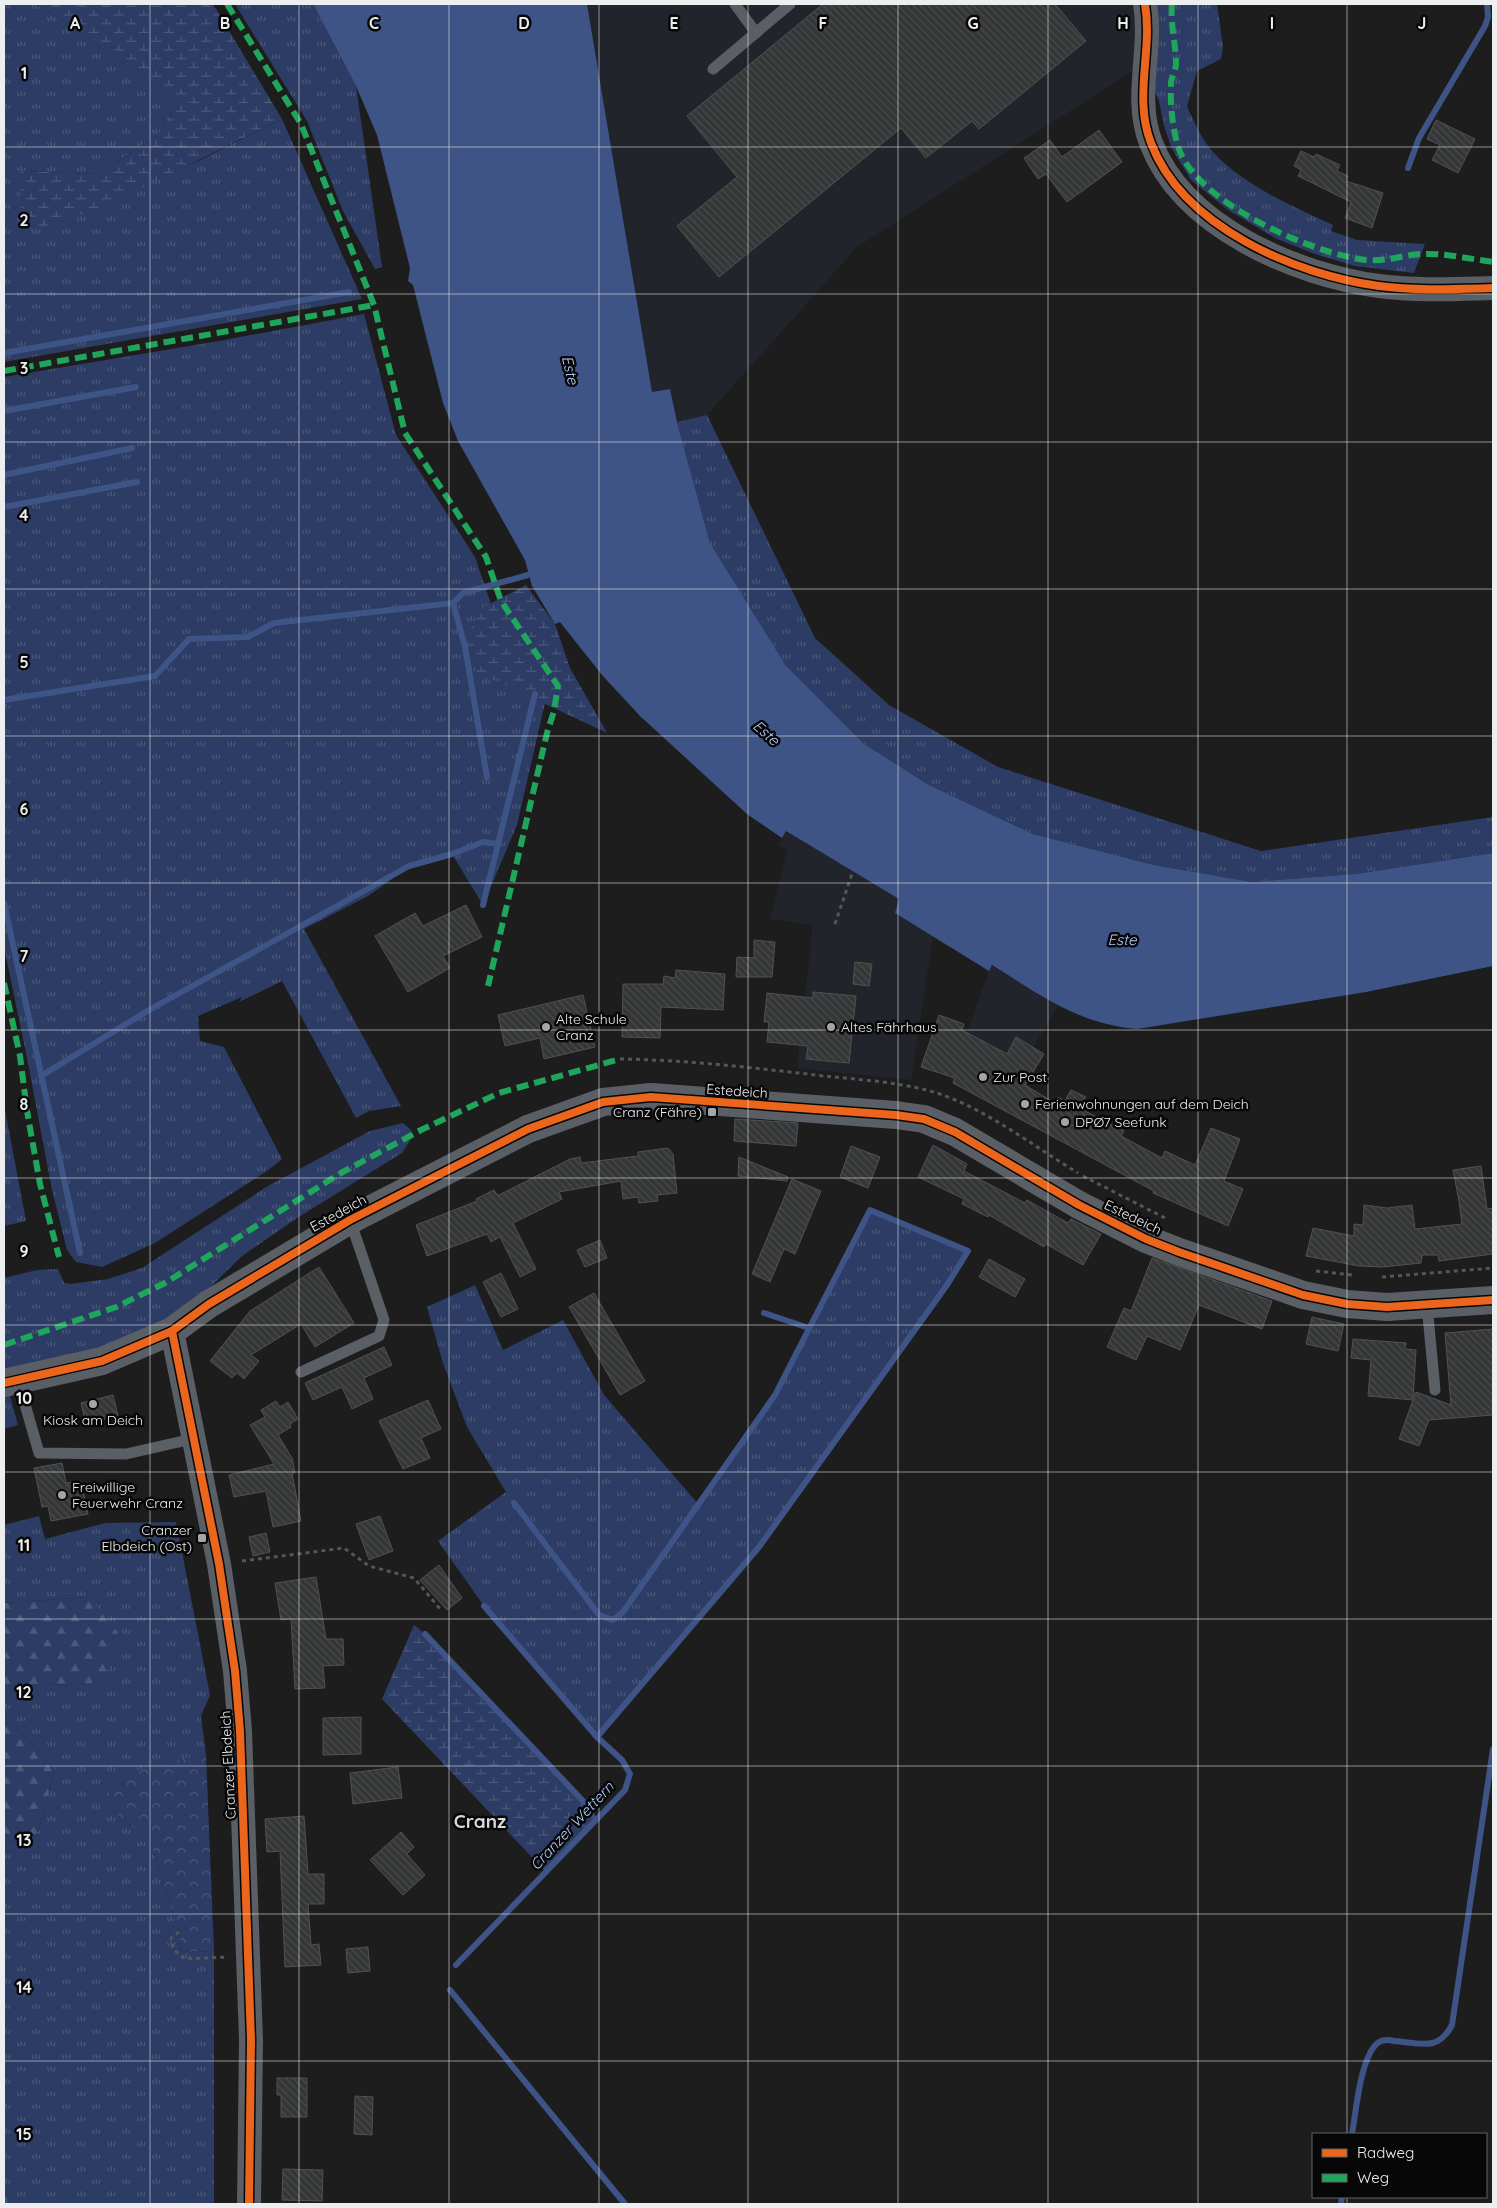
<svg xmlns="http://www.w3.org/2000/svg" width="1497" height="2208" viewBox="0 0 1497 2208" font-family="Quicksand,sans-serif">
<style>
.built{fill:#21242b}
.grass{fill:url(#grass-tufts)}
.forest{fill:url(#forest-firs)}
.wetland{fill:url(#wetland-marsh)}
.park{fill:url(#park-crowns)}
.water{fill:#3e5486}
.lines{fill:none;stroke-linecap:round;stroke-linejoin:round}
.stream{stroke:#3e5486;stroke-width:6}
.building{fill:url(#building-back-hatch);stroke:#515152}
.path{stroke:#54565a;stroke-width:3;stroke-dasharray:4 4;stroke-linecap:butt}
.service{stroke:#5a5e65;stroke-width:11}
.minor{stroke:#5a5e65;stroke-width:24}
.tertiary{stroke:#5a5e65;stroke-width:28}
.quiet{stroke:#20a55d;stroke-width:6;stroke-dasharray:12 6;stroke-linecap:butt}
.cycleway-casing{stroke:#070708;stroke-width:11}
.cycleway{stroke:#eb651d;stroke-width:8}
.grid{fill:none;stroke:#edeef0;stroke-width:1;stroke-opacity:0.55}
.poi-dot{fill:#a4a5a6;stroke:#070708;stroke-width:2}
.labels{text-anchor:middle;stroke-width:5;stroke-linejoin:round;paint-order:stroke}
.poi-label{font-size:14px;fill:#edeef0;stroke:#070708;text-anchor:start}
.street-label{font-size:14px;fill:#edeef0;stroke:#070708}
.water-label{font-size:15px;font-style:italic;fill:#b5ccfe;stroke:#070708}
.district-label{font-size:19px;font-weight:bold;fill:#d7d9dd;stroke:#070708}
.grid-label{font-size:16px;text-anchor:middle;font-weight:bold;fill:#edeef0;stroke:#070708;stroke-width:5;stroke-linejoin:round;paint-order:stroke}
</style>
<defs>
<pattern id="grass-tufts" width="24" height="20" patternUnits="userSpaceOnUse" patternTransform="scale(1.25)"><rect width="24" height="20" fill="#2c3c64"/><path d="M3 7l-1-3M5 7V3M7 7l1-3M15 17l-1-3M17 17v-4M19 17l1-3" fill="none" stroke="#4b587a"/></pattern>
<pattern id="forest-firs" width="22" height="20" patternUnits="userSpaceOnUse" patternTransform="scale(1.25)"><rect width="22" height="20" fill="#2c3c64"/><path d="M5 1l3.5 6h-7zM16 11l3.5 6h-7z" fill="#4b587a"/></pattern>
<pattern id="wetland-marsh" width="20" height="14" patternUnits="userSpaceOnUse" patternTransform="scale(1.25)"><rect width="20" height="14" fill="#2c3c64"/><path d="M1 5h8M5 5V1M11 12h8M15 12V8" fill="none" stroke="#4b587a"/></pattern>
<pattern id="park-crowns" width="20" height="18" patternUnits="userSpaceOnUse" patternTransform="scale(1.25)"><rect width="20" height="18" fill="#2c3c64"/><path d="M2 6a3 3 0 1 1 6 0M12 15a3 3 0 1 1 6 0" fill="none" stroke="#4b587a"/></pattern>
<pattern id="building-back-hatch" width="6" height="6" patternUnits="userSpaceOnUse" patternTransform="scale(1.25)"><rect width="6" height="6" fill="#353637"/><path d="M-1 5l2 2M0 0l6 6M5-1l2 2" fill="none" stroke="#494a4a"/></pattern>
</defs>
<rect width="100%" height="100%" fill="#1d1d1e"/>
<g class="built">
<path d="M587,4H1132L1145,63L857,247L707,415L677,422L670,389L652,393Z"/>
<path d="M786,831L899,899L895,913L933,936L911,1080L797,1068L813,925L770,919L787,850L779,845Z"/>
<path d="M991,965L1058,1006L998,1106H995L950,1080Z"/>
</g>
<g class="grass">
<path d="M4,4H35L67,22L177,104L158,135L98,174L21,171V233L198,161L282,119L362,299L4,362Z"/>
<path d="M235,4H313L356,86L382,267L375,269L343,211L307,121Z"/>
<path d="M1155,4H1217L1223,47L1221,59L1197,71L1187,106C1194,122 1202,140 1214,153C1246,187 1291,205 1333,225L1331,231L1357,240L1425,244L1414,273L1355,266L1315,254L1277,239L1228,210L1191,180L1172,149L1164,126L1159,101L1152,84Z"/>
<path d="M364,314L396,435L475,557L491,604L548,690L517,825L483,905L452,854L414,864L368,896L304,929L401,1106L369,1111L356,1118L282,981L239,1002L242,997L198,1016L200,1041L224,1047L282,1159L267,1171L155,1243L102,1267L76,1262L67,1250L52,1190L27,1058L4,947V377L219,341Z"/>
<path d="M707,415L815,638L889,705L998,767L1261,851L1493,817V853L1355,874L1252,882L1154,865L1033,834L929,785L863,743L786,667L710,543L677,422Z"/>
<path d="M4,1104L26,1221L4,1226Z"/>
<path d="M403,1123L411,1130L412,1137L402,1153L297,1218L242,1256L197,1300L153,1326L106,1346L4,1371V1278L37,1270L58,1269L64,1283L70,1284L108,1279L142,1268L268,1186L370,1131Z"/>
<path d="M870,1210L968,1251L947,1285L759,1547L597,1737L484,1606L438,1541L506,1492L467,1427L443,1363L427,1307L475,1285L503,1350L563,1320L604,1395L699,1505L775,1395Z"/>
<path d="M9,1393L18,1425L4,1429V1395Z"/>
<path d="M39,1516L45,1539L105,1523L176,1522L210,1695L201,1716L206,1755L157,1764L113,1811L150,1841L179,1932L181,1952L214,1951V2204H4V1843L37,1836L55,1770L4,1714V1686L105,1683L89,1597L4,1603V1525Z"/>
</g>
<g class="forest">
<path d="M90,1597L118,1633L105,1683L4,1686V1603Z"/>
<path d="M4,1714L55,1770L37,1836L4,1843Z"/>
</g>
<g class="wetland">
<path d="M35,4H213L282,119L101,208L21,234V171L98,174L158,135L177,104L67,22Z"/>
<path d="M526,585L555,624L570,668L607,733L477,672L469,632L480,609Z"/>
<path d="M414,1625L425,1634L598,1818L546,1872L382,1699Z"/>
</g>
<path class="park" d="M206,1755L214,1951L181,1952L179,1932L150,1841L113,1811L110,1793L118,1776L157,1764Z"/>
<path class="water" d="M313,4H587L652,392L670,389L677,422L710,543L786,666L863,743L929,785L1033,834L1154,865L1252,882L1355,874L1493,853V966L1366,992L1137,1029C1078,1024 1040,995 992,965L989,971L895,913L899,899L786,831L782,838L747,814L640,716L602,675L560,622L555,624L532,586L525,560L458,441L443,403L413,285L408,281L410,268L377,135L356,86Z"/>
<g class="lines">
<g class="stream">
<path d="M1408,168L1419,138L1485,26L1488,17L1487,4"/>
<path d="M4,353L349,292"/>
<path d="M4,411L136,387"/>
<path d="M4,475L132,448"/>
<path d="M4,507L137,482"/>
<path d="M453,603L465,647L487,777"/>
<path d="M4,700L155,676L189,639L248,637L274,623L453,603L463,593L528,575"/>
<path d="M4,903L80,1253"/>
<path d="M483,905L498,844"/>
<path d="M41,1076L149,1010L409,866L452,854L483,842L498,844L535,694"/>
<path d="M764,1313L809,1328"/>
<path d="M514,1503L599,1615L613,1620L623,1612L775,1395L870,1210L968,1251L947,1285L759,1547L597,1737"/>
<path d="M425,1634L584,1802"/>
<path d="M456,1965L625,1790L630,1774L622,1760L597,1737L484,1606"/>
<path d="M450,1990L625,2204"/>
<path d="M1352,2134C1356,2113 1360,2055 1379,2042C1384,2039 1390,2040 1394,2041C1420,2043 1438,2052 1452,2025L1493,1749"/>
<path d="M4,2199L5,2204"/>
<path d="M1341,2204L1342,2197"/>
</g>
</g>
<g class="building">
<path d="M823,4H1055L1086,41L979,129L972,121L926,158L901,128L719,277L677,226L737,177L687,116Z"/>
<path d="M1436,120L1475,139L1458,173L1432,160L1440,145L1427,139Z"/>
<path d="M1099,130L1122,162L1067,202L1046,174L1038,179L1024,158L1050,140L1062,157Z"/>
<path d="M1301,151L1314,157L1316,154L1340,165L1337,171L1348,176L1346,181L1383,193L1372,228L1345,218L1351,202L1298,176L1301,170L1294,166Z"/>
<path d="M466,905L482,937L443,956L450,968L408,992L375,936L415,913L423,926Z"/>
<path d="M754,940L775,942L772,977H736L737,957L754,958Z"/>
<path d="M855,962L872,964L869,986L853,984Z"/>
<path d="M676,970L725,974L723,1010L661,1007L660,1038L622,1037L623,984H663L664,976L675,978Z"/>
<path d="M813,992L856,996L849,1063L806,1059L808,1046L767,1042L769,1022H764L767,993L813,998Z"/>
<path d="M583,995L595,1047L544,1059L540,1038L505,1046L498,1015Z"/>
<path d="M939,1015L964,1024L962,1030L1007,1054L1016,1037L1044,1054L1025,1085L1055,1103L1058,1097L1065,1101L1071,1090L1086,1097L1079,1108L1124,1131L1121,1136L1162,1158L1165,1151L1195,1165L1211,1128L1240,1139L1224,1181L1243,1189L1228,1226L1153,1193L1154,1191L953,1083L955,1078L921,1067Z"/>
<path d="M735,1119L798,1123L796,1146L734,1141Z"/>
<path d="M933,1145L967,1164L964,1171L1025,1203L1027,1200L1068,1223L1071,1219L1101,1234L1083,1265L1046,1244L1044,1247L989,1215L988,1217L962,1204L964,1199L918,1177Z"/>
<path d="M851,1146L880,1157L868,1188L840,1177Z"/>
<path d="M668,1148L673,1154L677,1193L657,1195L658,1201L639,1203L638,1197L623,1199L621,1181L559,1192L562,1199L513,1223L536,1269L520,1277L500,1237L491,1242L487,1234L427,1256L416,1225L477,1201L476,1199L494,1190L497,1195H499L570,1159L580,1157L581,1163L638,1156V1152Z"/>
<path d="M739,1157L788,1177L787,1181L738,1176Z"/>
<path d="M1481,1166L1487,1209L1493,1208V1254L1439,1261L1438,1255H1422L1421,1263L1383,1267L1359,1266L1306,1256L1313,1228L1354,1236V1224L1363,1225L1364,1205L1387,1208L1412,1205L1415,1229L1462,1224L1459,1201L1453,1170Z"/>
<path d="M792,1179L821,1191L795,1254L784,1249L770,1282L752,1274Z"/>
<path d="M600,1240L607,1258L585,1267L577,1250Z"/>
<path d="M1152,1258L1272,1301L1262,1329L1199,1305L1180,1350L1147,1336L1136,1360L1107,1347L1124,1308L1131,1311Z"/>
<path d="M989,1259L1025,1279L1015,1297L979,1277Z"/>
<path d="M319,1267L354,1323L315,1347L301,1324L251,1355L259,1361L244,1379L237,1373L232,1378L210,1361L250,1311Z"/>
<path d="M501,1273L518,1309L501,1317L483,1282Z"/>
<path d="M594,1293L645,1381L620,1395L569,1307Z"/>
<path d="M1312,1317L1344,1324L1338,1351L1306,1344Z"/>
<path d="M1493,1329V1415L1429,1420L1419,1446L1399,1439L1413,1400L1368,1396L1371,1360L1351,1358L1353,1339L1406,1343L1405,1349L1416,1350L1413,1399L1416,1392L1451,1405L1445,1333Z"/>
<path d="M384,1347L392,1365L364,1378L373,1399L352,1409L342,1387L313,1400L305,1383Z"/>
<path d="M113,1395L118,1416L86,1424L81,1403Z"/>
<path d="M428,1400L441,1429L421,1438L430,1458L403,1469L379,1421Z"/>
<path d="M276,1401L280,1407L288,1402L298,1419L290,1424L291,1427L278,1435L292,1458L295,1473H292L301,1521L273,1527L266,1491L234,1497L229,1475L274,1464L250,1425L265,1417L261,1410Z"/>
<path d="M62,1463L66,1483L81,1481L88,1514L51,1521L48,1506L42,1507L34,1468Z"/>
<path d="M380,1516L393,1551L369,1560L356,1524Z"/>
<path d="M266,1533L270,1552L253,1556L249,1537Z"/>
<path d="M439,1565L462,1598L447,1610L420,1580Z"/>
<path d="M316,1577L326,1639H343L344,1665L323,1666L325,1688L295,1689L291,1619L281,1620L275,1583Z"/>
<path d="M361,1717V1754L323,1755V1718Z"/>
<path d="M398,1767L402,1798L353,1804L350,1773Z"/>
<path d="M304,1816L308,1874H324V1904H308L311,1945L319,1944L321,1965L285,1967L280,1851L267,1852L265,1819Z"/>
<path d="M401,1832L414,1847L407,1854L425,1875L403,1895L370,1860Z"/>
<path d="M368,1947L370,1971L348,1973L346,1949Z"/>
<path d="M277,2078H307V2117H281V2095H277Z"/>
<path d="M355,2096L373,2097L372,2135L354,2134Z"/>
<path d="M283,2169L323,2170L322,2201L282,2200Z"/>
</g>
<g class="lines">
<g class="path">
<path d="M835,924L853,871"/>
<path d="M620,1059C688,1060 756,1068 824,1076C862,1080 903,1082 940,1094C987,1110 1035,1147 1078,1173"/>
<path d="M1083,1176L1167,1219"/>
<path d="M1316,1271L1352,1275"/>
<path d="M1382,1277L1493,1268"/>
<path d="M242,1561L344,1548L369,1566L414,1578L441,1610"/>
<path d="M179,1932L171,1938L173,1949L185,1959L227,1957"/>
</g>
<g class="service">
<path d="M735,4L756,33"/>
<path d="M713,69L790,4"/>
<path d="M1427,1305L1435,1390"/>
<path d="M301,1372L379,1336L384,1320L350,1220"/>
<path d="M18,1380L39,1453L126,1454L192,1439"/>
</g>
<g class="minor">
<path d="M1145,4C1153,51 1133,97 1151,143C1183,227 1296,275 1379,286C1417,291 1455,289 1493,288"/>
<path d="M172,1331L219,1564L235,1671L240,1731L251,2040L249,2204"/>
</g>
<path class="tertiary" d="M4,1383L102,1361L172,1331L209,1304L350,1220L528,1129L603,1102L651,1097L896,1115L924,1119L955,1132L1079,1205L1146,1239L1179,1252L1303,1295L1347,1304L1387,1307L1493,1300"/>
<g class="quiet">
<path d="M227,4L301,124L374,305L405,433L486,557L501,601L558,686L554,711L547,733L488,986"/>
<path d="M1172,4C1170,24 1176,44 1176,64C1176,70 1172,76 1171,82C1170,102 1172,126 1178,146C1194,202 1313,254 1366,260C1386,262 1402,255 1422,254C1445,253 1470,259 1493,262"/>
<path d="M4,371L374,305"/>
<path d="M4,983L20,1056L27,1111L40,1184L59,1257"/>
<path d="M4,1345L116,1307L165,1283L341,1173L421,1130L499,1093L620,1059"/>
</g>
<g class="cycleway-casing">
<g id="cycleway">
<path d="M1145,4C1153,51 1133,97 1151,143C1183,227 1296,275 1379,286C1417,291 1455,289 1493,288"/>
<path d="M172,1331L219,1564L235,1671L240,1731L251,2040L249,2204"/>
<path d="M4,1383L102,1361L172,1331L209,1304L350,1220L528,1129L603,1102L651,1097L896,1115L924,1119L955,1132L1079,1205L1146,1239L1179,1252L1303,1295L1347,1304L1387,1307L1493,1300"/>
</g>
</g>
<use href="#cycleway" class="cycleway"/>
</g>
<path class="grid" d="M150,4V2204M299,4V2204M449,4V2204M599,4V2204M748,4V2204M898,4V2204M1048,4V2204M1198,4V2204M1347,4V2134M4,147H1493M4,294H1493M4,442H1493M4,589H1493M4,736H1493M4,883H1493M4,1030H1493M4,1178H1493M4,1325H1493M4,1472H1493M4,1619H1493M4,1766H1493M4,1914H1493M4,2061H1493M1347,2197V2204"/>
<g class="poi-dot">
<circle cx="546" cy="1027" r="5"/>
<circle cx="831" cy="1027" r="5"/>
<circle cx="983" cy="1077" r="5"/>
<circle cx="1025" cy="1104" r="5"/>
<rect x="707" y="1107" width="10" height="10" rx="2.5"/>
<circle cx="1065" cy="1122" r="5"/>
<circle cx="93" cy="1404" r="5"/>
<circle cx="62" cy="1495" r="5"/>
<rect x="197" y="1533" width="10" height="10" rx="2.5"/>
</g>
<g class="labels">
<g class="poi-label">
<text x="556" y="1024">Alte Schule<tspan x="556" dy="16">Cranz</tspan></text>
<text x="841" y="1032">Altes Fährhaus</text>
<text x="993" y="1082">Zur Post</text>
<text x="1035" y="1109">Ferienwohnungen auf dem Deich</text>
<text x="702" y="1117" text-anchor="end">Cranz (Fähre)</text>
<text x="1075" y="1127">DPØ7 Seefunk</text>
<text x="93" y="1425" text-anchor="middle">Kiosk am Deich</text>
<text x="72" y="1492">Freiwillige<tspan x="72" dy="16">Feuerwehr Cranz</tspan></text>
<text x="192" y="1535" text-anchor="end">Cranzer<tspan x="192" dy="16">Elbdeich (Ost)</tspan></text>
</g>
<g class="street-label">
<text transform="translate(737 1091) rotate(4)" y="5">Estedeich</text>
<text transform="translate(338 1213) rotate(-29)" y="5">Estedeich</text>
<text transform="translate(1133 1217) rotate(26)" y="5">Estedeich</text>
<text transform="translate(228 1765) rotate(-93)" y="5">Cranzer Elbdeich</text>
</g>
<g class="water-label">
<text transform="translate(570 370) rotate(77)" y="5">Este</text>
<text transform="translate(766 733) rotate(41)" y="5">Este</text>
<text x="1122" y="945">Este</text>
<text transform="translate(572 1826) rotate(-47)" y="5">Cranzer Wettern</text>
</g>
<g class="district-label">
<text x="480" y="1828">Cranz</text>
</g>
</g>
<g class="grid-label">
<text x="75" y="29">A</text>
<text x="225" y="29">B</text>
<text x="374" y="29">C</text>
<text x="524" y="29">D</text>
<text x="674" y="29">E</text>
<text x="823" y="29">F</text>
<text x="973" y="29">G</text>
<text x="1123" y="29">H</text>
<text x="1272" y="29">I</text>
<text x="1422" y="29">J</text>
<text x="24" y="79">1</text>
<text x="24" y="226">2</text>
<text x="24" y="374">3</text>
<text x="24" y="521">4</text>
<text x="24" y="668">5</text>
<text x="24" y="815">6</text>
<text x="24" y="962">7</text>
<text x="24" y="1110">8</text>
<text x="24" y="1257">9</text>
<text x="24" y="1404">10</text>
<text x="24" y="1551">11</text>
<text x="24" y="1698">12</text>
<text x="24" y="1846">13</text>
<text x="24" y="1993">14</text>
<text x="24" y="2140">15</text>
</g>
<rect width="1497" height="2208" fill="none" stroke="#edeef0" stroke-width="10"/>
<rect x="1312" y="2133" width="175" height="65" fill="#070708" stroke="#636365"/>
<rect x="1322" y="2149" width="25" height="8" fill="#eb651d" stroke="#636365"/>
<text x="1357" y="2158" font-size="15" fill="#edeef0">Radweg</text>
<rect x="1322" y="2174" width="25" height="8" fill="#20a55d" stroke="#636365"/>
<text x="1357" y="2183" font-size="15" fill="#edeef0">Weg</text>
</svg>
